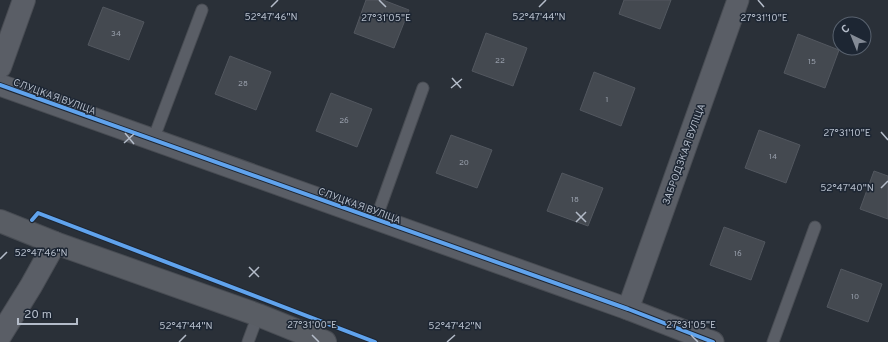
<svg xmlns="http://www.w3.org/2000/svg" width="888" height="342" viewBox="0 0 888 342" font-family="Overpass,sans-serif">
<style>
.building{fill:#444950;stroke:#52575f}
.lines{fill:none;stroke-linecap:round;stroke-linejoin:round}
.service-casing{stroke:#484c53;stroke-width:13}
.minor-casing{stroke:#484c53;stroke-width:23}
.tertiary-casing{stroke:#484c53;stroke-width:24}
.secondary-casing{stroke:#484c53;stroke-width:24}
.service{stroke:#5a5e66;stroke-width:11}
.minor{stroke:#5a5e66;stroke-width:21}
.tertiary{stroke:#5a5e66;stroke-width:22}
.secondary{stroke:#595d64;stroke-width:22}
.cycleway-casing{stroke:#1d2633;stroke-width:6}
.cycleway{stroke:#60a3ed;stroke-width:4}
.ticks{fill:none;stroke:#b4bcc9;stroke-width:1.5}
.labels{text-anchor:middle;stroke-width:3;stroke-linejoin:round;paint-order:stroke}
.number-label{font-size:8px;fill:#989fab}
.street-label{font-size:10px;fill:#b4bcc9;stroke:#1d2633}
.ticks-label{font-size:10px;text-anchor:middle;fill:#b4bcc9;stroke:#1d2633;stroke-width:3;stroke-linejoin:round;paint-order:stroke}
</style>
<rect width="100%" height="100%" fill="#2a3038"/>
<g class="building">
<path d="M366,0H383L409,10L394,48L354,33Z"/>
<path d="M624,0H671L660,29L619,14Z"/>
<path d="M103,7L144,22L129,60L88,45Z"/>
<path d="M486,33L527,48L513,86L472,71Z"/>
<path d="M798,34L839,50L825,88L784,73Z"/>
<path d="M230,56L271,72L256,110L215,94Z"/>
<path d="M594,72L635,88L621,126L580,110Z"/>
<path d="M331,93L372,109L357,147L316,131Z"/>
<path d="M759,130L800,145L786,183L745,168Z"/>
<path d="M451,135L492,150L477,188L436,173Z"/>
<path d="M874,171L888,176V219L860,209Z"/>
<path d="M562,173L603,188L588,226L547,211Z"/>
<path d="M724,227L765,242L751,280L710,265Z"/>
<path d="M841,269L882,284L868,322L827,307Z"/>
</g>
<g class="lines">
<g class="service-casing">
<g id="service">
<path d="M153,140L202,10"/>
<path d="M376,219L423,88"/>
<path d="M248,342L258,315"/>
<path d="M773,342L815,227"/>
</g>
</g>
<g class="minor-casing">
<g id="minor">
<path d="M0,85L628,309L713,342"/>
<path d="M628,309L738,0"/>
</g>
</g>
<g class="tertiary-casing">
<g id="tertiary">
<path d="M0,67L24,0"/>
<path d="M0,336L31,286L55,243"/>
</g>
</g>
<g class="secondary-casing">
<path id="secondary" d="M0,221L55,243L258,315L325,342"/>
</g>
<use href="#service" class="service"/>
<use href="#minor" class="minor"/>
<use href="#tertiary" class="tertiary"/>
<use href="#secondary" class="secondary"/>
<g class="cycleway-casing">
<g id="cycleway">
<path d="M0,85L628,309L713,342"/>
<path d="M32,220L38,213L375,342"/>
</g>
</g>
<use href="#cycleway" class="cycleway"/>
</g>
<path class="ticks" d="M379,0L386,7M758,0L764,7M271,7L278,0M539,7L546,0M452,78L461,88M451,88L462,79M881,132L888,140M125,133L134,144M124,143L134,134M881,188L888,181M576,212L586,222M576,222L586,212M0,259L7,252M249,267L259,277M249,277L259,267M312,335L319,342M691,335L698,342M179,342L186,335M447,342L455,335"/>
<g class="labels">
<g class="number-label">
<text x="116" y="36">34</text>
<text x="500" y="63">22</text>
<text x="812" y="64">15</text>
<text x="243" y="86">28</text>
<text x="607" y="102">1</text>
<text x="344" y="123">26</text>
<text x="773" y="159">14</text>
<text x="464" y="165">20</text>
<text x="575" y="202">18</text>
<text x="738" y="256">16</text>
<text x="855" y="299">10</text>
</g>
<g class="street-label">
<text transform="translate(55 96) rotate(20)" y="4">СЛУЦКАЯ ВУЛІЦА</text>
<text transform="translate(683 154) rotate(-70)" y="4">ЗАБРОДЗКАЯ ВУЛІЦА</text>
<text transform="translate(360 205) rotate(20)" y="4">СЛУЦКАЯ ВУЛІЦА</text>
</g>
</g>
<g class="ticks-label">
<text x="271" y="20">52°47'46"N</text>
<text x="539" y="20">52°47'44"N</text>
<text x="386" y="21">27°31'05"E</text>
<text x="764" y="21">27°31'10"E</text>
<text x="847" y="136">27°31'10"E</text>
<text x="847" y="191">52°47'40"N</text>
<text x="41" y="256">52°47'46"N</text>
<text x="312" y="328">27°31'00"E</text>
<text x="691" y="328">27°31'05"E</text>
<text x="186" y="329">52°47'44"N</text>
<text x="455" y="329">52°47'42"N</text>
</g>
<g transform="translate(852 36) rotate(317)"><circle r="19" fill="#1d2633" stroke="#59626f"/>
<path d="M0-3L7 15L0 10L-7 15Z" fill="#848b96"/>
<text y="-6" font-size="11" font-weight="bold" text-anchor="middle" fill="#b4bcc9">С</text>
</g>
<path d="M18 318v6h59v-6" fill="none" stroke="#b4bcc9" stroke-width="2"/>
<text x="24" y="318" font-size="12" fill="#b4bcc9" stroke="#1d2633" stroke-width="3" paint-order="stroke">20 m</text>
</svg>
